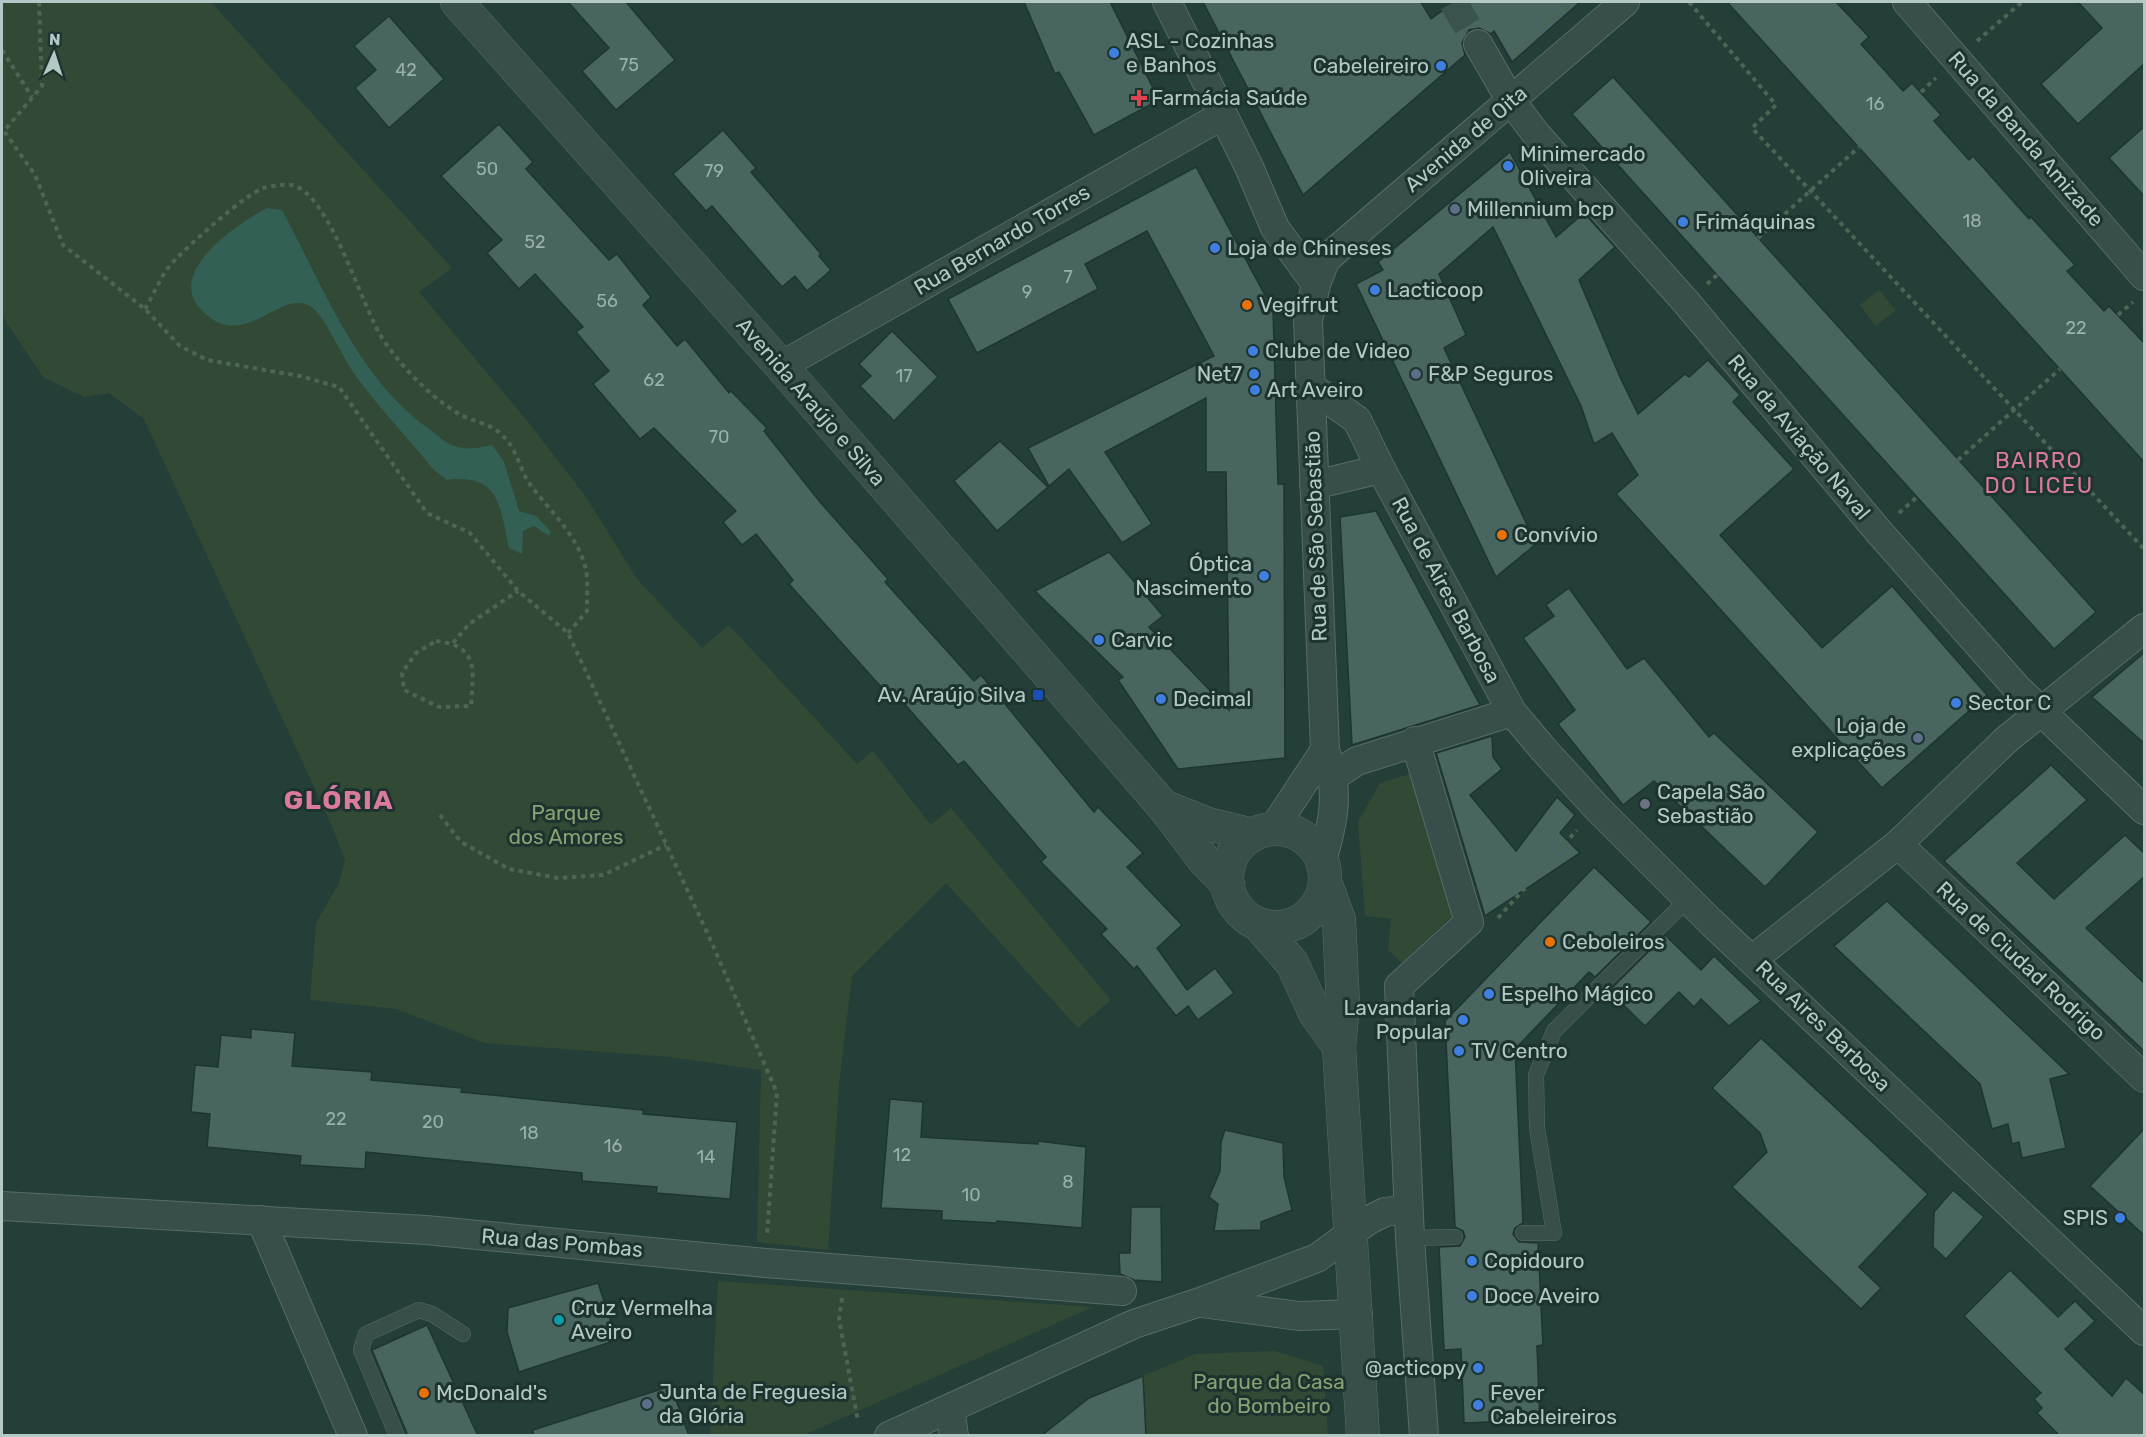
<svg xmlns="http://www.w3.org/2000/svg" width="2146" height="1437" viewBox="0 0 2146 1437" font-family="Rubik,sans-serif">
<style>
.green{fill:#324a35}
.water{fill:#336055}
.building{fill:#48655f;stroke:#1f3531;stroke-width:1.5}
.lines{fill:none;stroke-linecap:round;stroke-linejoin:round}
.minor-tunnel{stroke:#3a534d;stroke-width:28;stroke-dasharray:28 14;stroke-linecap:butt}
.service-casing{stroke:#566c68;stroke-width:16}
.minor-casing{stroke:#566c68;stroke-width:30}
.tertiary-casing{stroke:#566c68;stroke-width:34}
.path{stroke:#4d6555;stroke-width:4;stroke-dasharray:4.5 4.5;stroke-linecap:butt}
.service{stroke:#384e4a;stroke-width:15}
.minor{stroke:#384e4a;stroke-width:28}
.tertiary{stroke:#384e4a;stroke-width:33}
.shop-dot{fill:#3f7fe0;stroke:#1d332f;stroke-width:2}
.health-dot{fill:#e0444e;stroke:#1d332f;stroke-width:2}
.service-dot{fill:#5c6f8a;stroke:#1d332f;stroke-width:2}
.food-dot{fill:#e8710a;stroke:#1d332f;stroke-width:2}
.transit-dot{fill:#1a4fb4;stroke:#1d332f;stroke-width:2}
.worship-dot{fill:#6b7280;stroke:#1d332f;stroke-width:2}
.culture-dot{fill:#0f9aa8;stroke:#1d332f;stroke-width:2}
.labels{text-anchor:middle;stroke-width:6;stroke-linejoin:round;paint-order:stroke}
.number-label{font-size:18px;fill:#99b0ac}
.poi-label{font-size:21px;fill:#b4c9c5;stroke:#1d332f;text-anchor:start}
.street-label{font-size:21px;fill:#b4c9c5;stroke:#1d332f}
.park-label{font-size:21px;fill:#8ca072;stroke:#1d332f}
.neighbourhood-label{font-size:22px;letter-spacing:1.5px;fill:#dc7a9e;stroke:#1d332f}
.district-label{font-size:27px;font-weight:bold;letter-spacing:1.5px;fill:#dc7a9e;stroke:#1d332f}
</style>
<rect width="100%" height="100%" fill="#243e38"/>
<g class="green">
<path d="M2,2H211L452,268L419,292L529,423L586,497L637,579L702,648L729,625L857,764L873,751L931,825L951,808L1111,1000L1078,1028L946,883L852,976L839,1084L828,1250L757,1242L761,1070L670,1057L484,1043L397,1009L310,1000L316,923L339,883L345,860L332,826L144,419L109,393L84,397L43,377L2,316Z"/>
<path d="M1879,290L1896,310L1876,326L1860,305Z"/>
<path d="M1413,773L1452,916L1402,963L1388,950L1391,919L1365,916L1358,822L1380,783Z"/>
<path d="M718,1281L1093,1307L804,1435H710Z"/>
<path d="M1275,1351L1323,1366L1328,1435H1146L1143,1376L1195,1354Z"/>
</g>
<path class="water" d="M267,208L282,210C323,286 357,378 429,429C436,434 444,442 452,445C466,451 478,448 492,445L504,462L519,511L536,516L551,532L549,536L534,526L523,531L522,554L509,548C500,507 500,473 447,480L434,470C408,438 379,408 355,375C344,359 326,320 314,309C286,284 251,345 212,319C154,280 232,227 267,208Z"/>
<g class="building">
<path d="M568,2H626L675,60L616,110L582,71L609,48Z"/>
<path d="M1024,2H1110L1159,100L1094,135L1059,72L1055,74Z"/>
<path d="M1203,2H1421L1431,19L1454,2H1580L1512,62L1494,31L1491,34L1479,28L1469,30L1462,43L1465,55L1303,195Z"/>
<path d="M1727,2H1836L1869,37L1861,44L1903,91L1912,83L1941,115L1934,121L1969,160L1973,156L2029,219L2031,217L2075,265L2067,271L2104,311L2109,306L2145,344V463Z"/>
<path d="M2078,2H2145V63L2078,124L2041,84L2102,28Z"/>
<path d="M389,16L444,79L389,128L355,88L376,70L354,46Z"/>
<path d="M1613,77L2096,612L2054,649L1572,114Z"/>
<path d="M499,124L533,162L526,169L609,260L617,254L651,297L643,305L677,346L685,339L729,393L731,391L767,428L764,431L820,502L888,579L885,582L974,681L981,675L1094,812L1098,807L1143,853L1127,867L1182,925L1157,948L1187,990L1215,968L1234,993L1198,1020L1188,1006L1176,1016L1137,966L1134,969L1101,934L1107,929L1041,862L1046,857L964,761L958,765L895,693L890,697L789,584L793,580L756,534L742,545L723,522L736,511L654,428L640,439L593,384L609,371L576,332L583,327L535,274L519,289L487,253L502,240L441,176Z"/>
<path d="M2145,126V197L2109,158Z"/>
<path d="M723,130L756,168L751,172L821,254L819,256L831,270L807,291L795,276L782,287L712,206L706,211L673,174Z"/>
<path d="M1510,152L1556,237L1584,213L1615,247L1579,280L1620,377L1638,414L1685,374L1689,377L1708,360L1740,395L1733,402L1794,469L1720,535L1822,648L1892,586L1987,695L1882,788L1616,494L1638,475L1612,433L1594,444L1581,406L1493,227L1439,274L1466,335L1444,348L1536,544L1496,577L1356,284L1383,270L1378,262Z"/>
<path d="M1196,167L1273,310L1278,484H1284L1285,758L1178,769L1118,680L1123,677L1035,591L1109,552L1163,616L1149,627L1229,710L1226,472H1206V398L1105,452L1152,524L1122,543L1069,469L1049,486L1028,448L1214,356L1147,231L1085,264L1098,289L977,353L948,299Z"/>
<path d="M892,331L938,377L894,421L860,386L871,376L859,364Z"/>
<path d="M1000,441L1048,487L997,531L954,481Z"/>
<path d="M1376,511L1480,705L1352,745L1340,517Z"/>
<path d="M1569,588L1627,669L1644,658L1709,737L1714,733L1818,832L1765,887L1654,781L1623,805L1558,724L1575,710L1523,638L1554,616L1546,605Z"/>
<path d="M2145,652V744L2092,697Z"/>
<path d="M1492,736L1493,757L1502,769L1470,795L1516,851L1557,797L1575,815L1560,833L1580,853L1485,916L1436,753Z"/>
<path d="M2051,765L2087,800L2017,863L2054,899L2125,835L2145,854V876L2086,928L2145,984V1052L1944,861Z"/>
<path d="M1594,867L1651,922L1595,977L1589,972L1515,1049L1523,1223L1515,1228L1513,1234L1519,1242L1538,1243L1543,1345L1537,1346L1540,1420L1464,1423L1461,1349L1444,1350L1439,1247L1460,1246L1465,1237L1463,1231L1455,1227L1445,1021Z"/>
<path d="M1887,901L2069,1074L2050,1079L2066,1148L2022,1158L2019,1142L2012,1144L2008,1124L1992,1129L1980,1084L1834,946Z"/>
<path d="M1665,935L1701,970L1714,956L1761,1001L1729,1026L1701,999L1694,1007L1679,992L1645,1026L1609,991Z"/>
<path d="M251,1029L295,1033L292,1066L372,1072L371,1080L462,1088L461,1092L643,1110V1114L737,1122L730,1199L656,1193L657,1187L582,1181V1173L366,1152L365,1169L300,1165L301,1156L207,1147L210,1114L191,1112L195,1065L218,1067L221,1035L251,1038Z"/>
<path d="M1761,1038L1928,1194L1859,1267L1881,1288L1861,1309L1732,1187L1767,1152L1760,1133L1712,1088Z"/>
<path d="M890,1099L923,1102L921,1137L1038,1144V1141L1086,1147L1082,1228L997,1221V1223L942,1220V1211L881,1208Z"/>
<path d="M2145,1128V1236L2090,1186Z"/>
<path d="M1225,1130L1283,1143L1284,1177L1292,1210L1261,1222V1230L1214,1231L1218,1204L1209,1197L1220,1171L1221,1142Z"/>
<path d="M1953,1190L1984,1217L1946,1259L1933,1247L1934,1212Z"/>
<path d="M1131,1207H1161L1162,1282L1134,1280L1120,1274L1119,1253H1130Z"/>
<path d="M2010,1270L2058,1317L2075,1301L2095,1321L2065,1349L2112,1396L2126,1378L2145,1395V1436H2060L2037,1413L2042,1408L2034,1399L2041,1393L1964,1316Z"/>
<path d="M598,1283L617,1340L519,1372L507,1332L508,1308Z"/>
<path d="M427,1325L478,1436H408L372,1350Z"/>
<path d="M1143,1376L1146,1436H1041L1089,1398Z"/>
<path d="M671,1386L689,1436H534L533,1430Z"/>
</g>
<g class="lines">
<path class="minor-tunnel" d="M1453,2L1478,44"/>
<g class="service-casing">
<g id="service">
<path d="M1523,1233H1554L1537,1128L1536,1075L1554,1031L1688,899"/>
<path d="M1410,1238L1455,1237"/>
<path d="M397,1436L361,1350L366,1334L419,1310L432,1314L463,1334"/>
</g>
</g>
<g class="minor-casing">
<g id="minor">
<path d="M1167,2L1249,167L1275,228L1316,284"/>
<path d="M1907,2L2144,276"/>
<path d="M1478,44L1511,101L1536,134L1686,302L1879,532L2017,688L2144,810"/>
<path d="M781,366L1223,115"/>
<path d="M1311,387L1357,420L1381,469L1512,712L1544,750L1597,808L1711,922L2144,1331"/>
<path d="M1314,485L1381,469"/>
<path d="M1415,741L1469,922L1399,986L1410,1238L1424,1436"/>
<path d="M1334,776L1357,761L1512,712"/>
<path d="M1273,829L1325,750"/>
<path d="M1898,844L2144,1078"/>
<path d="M1322,861C1334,820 1340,791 1325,750L1308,321L1316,284L1326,259L1625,2"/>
<path d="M1753,959L1898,844L2006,740L2144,628"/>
<path d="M2,1206L426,1230L766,1263L1122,1291"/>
<path d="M261,1220L353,1436"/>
<path d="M1202,1303L1299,1316L1358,1314"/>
<path d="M950,1408L954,1436"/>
<path d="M889,1436L1134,1324L1200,1302L1317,1258L1369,1220L1385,1212L1408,1209"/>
</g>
</g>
<g class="tertiary-casing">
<g id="tertiary">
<path d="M457,2L781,366L1163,806L1204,860L1228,885"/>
<path d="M1163,806L1208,824L1253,835"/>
<circle cx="1276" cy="878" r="49"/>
<path d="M1325,882L1339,920L1343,1005L1339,1047L1363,1436"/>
<path d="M1258,924L1292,963L1315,1013L1339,1047"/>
</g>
</g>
<g class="path">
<path d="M39,2L42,86L4,131L35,175L63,245L145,309L180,346L207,360L300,376L339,387L427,513L470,533L518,591L568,633L711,941L777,1093L767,1235"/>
<path d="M1689,2L1776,105L1752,128L2144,549"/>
<path d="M1977,41L2022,2"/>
<path d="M2,50L32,97"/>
<path d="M1516,52L1566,6"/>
<path d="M1921,92L1936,78"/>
<path d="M1758,238L1859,147"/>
<path d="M1707,284L1717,275"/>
<path d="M145,309C154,294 161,275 173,262C188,246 246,193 264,188C271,186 285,184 291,185C330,191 362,310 384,341C405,370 428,395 459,414C471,421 489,423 500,433C519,450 518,469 532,487C551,512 579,537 586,570C588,583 587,598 587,611L568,633"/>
<path d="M2118,315L2133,302"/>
<path d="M1958,460L2060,369"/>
<path d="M1899,513L1917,497"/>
<path d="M436,641C480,646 473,671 471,706L439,707L404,690L402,673L416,653Z"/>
<path d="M453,643L469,624L518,591"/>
<path d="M440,815L461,842L509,869L558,878L603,875L666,845"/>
<path d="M1498,918L1577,830"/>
<path d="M842,1298L839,1319L858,1421"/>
</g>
<use href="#service" class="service"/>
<use href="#minor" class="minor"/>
<use href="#tertiary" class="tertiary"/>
</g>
<g class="shop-dot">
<circle cx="1114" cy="53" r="6"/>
<circle cx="1441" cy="66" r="6"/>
<circle cx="1508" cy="166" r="6"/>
<circle cx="1683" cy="222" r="6"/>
<circle cx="1215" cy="248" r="6"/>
<circle cx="1375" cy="290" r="6"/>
<circle cx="1253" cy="351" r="6"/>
<circle cx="1254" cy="374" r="6"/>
<circle cx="1255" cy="390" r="6"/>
<circle cx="1264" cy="576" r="6"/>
<circle cx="1099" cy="640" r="6"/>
<circle cx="1161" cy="699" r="6"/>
<circle cx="1956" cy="703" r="6"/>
<circle cx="1489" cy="994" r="6"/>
<circle cx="1463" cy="1020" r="6"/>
<circle cx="1459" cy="1051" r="6"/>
<circle cx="2120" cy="1218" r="6"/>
<circle cx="1472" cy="1261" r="6"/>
<circle cx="1472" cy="1296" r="6"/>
<circle cx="1478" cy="1368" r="6"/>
<circle cx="1478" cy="1405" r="6"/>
</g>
<path class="health-dot" d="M1136 89h6v6h6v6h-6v6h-6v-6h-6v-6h6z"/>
<g class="service-dot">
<circle cx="1455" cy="209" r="6"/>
<circle cx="1416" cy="374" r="6"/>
<circle cx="1918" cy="738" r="6"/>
<circle cx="647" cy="1404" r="6"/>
</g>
<g class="food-dot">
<circle cx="1247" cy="305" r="6"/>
<circle cx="1502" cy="535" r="6"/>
<circle cx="1550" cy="942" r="6"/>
<circle cx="424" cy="1393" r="6"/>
</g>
<rect class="transit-dot" x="1032" y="689" width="12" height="12" rx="3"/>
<circle class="worship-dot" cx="1645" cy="804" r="6"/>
<circle class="culture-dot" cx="559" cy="1320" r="6"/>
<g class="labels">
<g class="number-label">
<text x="629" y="71">75</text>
<text x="406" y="76">42</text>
<text x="1875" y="110">16</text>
<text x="487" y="175">50</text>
<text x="714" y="177">79</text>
<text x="1972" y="227">18</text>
<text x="535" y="248">52</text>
<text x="1068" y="283">7</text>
<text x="1027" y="298">9</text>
<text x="607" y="307">56</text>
<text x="2076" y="334">22</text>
<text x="904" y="382">17</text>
<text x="654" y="386">62</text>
<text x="719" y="443">70</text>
<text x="336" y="1125">22</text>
<text x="433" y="1128">20</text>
<text x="529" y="1139">18</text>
<text x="613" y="1152">16</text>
<text x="902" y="1161">12</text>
<text x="706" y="1163">14</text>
<text x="1068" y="1188">8</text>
<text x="971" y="1201">10</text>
</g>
<g class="poi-label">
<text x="1126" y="48">ASL - Cozinhas<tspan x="1126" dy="24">e Banhos</tspan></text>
<text x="1429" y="73" text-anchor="end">Cabeleireiro</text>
<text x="1151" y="105">Farmácia Saúde</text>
<text x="1520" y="161">Minimercado<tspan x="1520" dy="24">Oliveira</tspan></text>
<text x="1467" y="216">Millennium bcp</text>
<text x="1695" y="229">Frimáquinas</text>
<text x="1227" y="255">Loja de Chineses</text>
<text x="1387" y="297">Lacticoop</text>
<text x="1259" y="312">Vegifrut</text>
<text x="1265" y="358">Clube de Video</text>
<text x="1242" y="381" text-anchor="end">Net7</text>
<text x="1428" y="381">F&amp;P Seguros</text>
<text x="1267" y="397">Art Aveiro</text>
<text x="1514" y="542">Convívio</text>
<text x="1252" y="571" text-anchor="end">Óptica<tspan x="1252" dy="24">Nascimento</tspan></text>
<text x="1111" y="647">Carvic</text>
<text x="1026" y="702" text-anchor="end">Av. Araújo Silva</text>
<text x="1173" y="706">Decimal</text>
<text x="1968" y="710">Sector C</text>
<text x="1906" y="733" text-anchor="end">Loja de<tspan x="1906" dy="24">explicações</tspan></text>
<text x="1657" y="799">Capela São<tspan x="1657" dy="24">Sebastião</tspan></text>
<text x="1562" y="949">Ceboleiros</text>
<text x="1501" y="1001">Espelho Mágico</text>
<text x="1451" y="1015" text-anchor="end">Lavandaria<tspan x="1451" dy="24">Popular</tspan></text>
<text x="1471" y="1058">TV Centro</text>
<text x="2108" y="1225" text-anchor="end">SPIS</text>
<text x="1484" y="1268">Copidouro</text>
<text x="1484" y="1303">Doce Aveiro</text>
<text x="571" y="1315">Cruz Vermelha<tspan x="571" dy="24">Aveiro</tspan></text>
<text x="1466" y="1375" text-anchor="end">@acticopy</text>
<text x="659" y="1399">Junta de Freguesia<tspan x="659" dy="24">da Glória</tspan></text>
<text x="436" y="1400">McDonald's</text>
<text x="1490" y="1400">Fever<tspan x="1490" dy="24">Cabeleireiros</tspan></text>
</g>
<g class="street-label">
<text transform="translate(1466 139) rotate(-40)" y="7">Avenida de Oita</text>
<text transform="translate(2026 139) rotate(49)" y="7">Rua da Banda Amizade</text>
<text transform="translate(1002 240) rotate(-30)" y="7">Rua Bernardo Torres</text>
<text transform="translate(811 402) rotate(49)" y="7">Avenida Araújo e Silva</text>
<text transform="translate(1799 437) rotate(50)" y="7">Rua da Aviação Naval</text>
<text transform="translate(1316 536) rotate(-92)" y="7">Rua de São Sebastião</text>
<text transform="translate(1446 590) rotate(62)" y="7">Rua de Aires Barbosa</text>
<text transform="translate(2021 961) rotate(43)" y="7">Rua de Ciudad Rodrigo</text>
<text transform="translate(1823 1026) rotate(44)" y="7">Rua Aires Barbosa</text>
<text transform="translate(562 1243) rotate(5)" y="7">Rua das Pombas</text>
</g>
<g class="park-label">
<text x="566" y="820">Parque<tspan x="566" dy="24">dos Amores</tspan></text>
<text x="1269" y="1389">Parque da Casa<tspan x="1269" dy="24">do Bombeiro</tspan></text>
</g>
<g class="neighbourhood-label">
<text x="2039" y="468">BAIRRO<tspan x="2039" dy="25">DO LICEU</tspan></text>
</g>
<g class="district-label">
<text x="339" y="809">GLÓRIA</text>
</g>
</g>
<rect width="2146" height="1437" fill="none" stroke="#b4c9c5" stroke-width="6"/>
<g transform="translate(54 54) rotate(3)" stroke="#1d332f" stroke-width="4.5" paint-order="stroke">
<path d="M0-4.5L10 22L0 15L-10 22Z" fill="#b4c9c5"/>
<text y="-9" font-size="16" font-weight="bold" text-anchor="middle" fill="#b4c9c5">N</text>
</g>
</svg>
